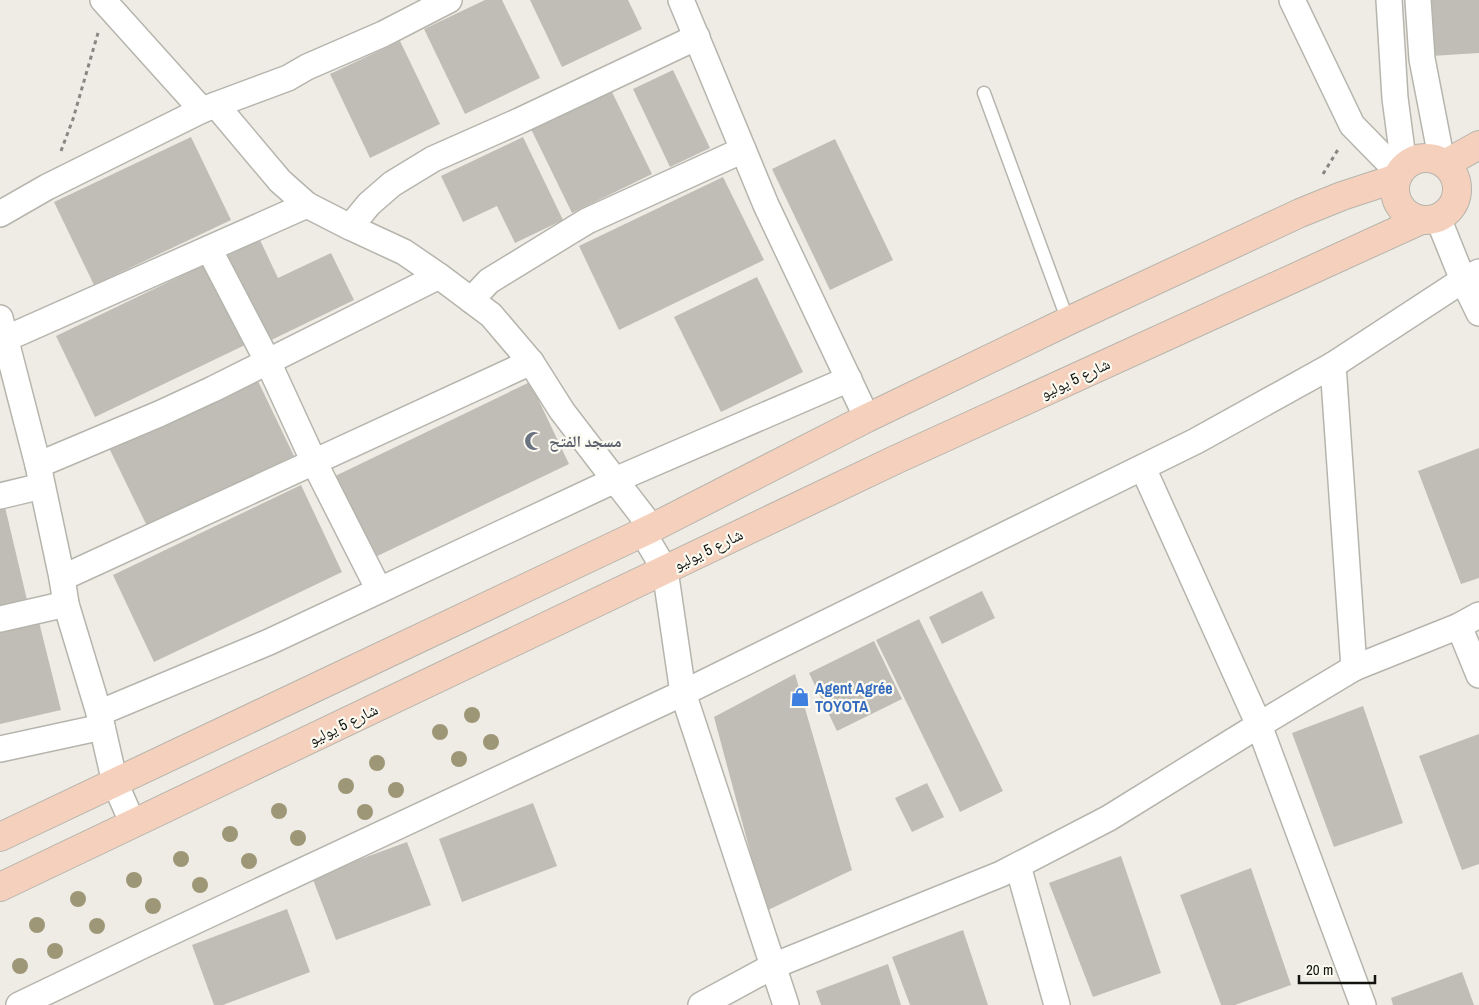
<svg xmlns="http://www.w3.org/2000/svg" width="1479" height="1005" viewBox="0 0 1479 1005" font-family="'Archivo Narrow','Noto Naskh Arabic',sans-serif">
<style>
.building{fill:#bfbdb5}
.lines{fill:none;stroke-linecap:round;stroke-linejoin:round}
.service-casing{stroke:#b6b5ad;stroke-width:15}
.minor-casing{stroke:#b6b5ad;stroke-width:28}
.secondary-casing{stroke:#b6b5ad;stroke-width:30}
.path{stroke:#888781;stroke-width:3;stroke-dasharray:4 4;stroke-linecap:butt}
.service{stroke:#fff;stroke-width:12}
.minor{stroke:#fff;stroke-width:25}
.secondary{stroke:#f5d0bd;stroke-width:28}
.tree{fill:#9e9777}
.labels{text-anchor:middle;stroke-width:4.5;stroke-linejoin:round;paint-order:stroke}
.street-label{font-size:16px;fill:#12120f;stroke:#fbfaf1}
.worship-label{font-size:16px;font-weight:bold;fill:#5b616d;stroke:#fbfaf1;text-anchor:start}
.shop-label{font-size:16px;font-weight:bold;fill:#366cbe;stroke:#fbfaf1;text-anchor:start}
</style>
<rect width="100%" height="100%" fill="#eeece4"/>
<g class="building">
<path d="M485,0H502L540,78L465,114L424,29Z"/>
<path d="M530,0H628L642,29L562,67Z"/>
<path d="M1428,0H1479V53L1431,56Z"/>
<path d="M400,41L440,124L370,158L330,74Z"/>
<path d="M673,70L710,148L670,167L633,89Z"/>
<path d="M611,90L652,174L572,213L531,129Z"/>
<path d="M191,137L231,220L94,285L54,202Z"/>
<path d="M523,137L563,220L515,243L497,206L463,222L441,176Z"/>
<path d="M835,139L893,260L830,290L772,169Z"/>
<path d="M723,177L764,260L619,330L579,246Z"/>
<path d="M260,240L278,278L331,253L354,300L261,345L220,259Z"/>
<path d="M206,264L245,345L95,417L56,336Z"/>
<path d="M757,277L803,372L721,412L674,317Z"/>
<path d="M256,377L294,456L147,526L109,448Z"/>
<path d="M530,382L569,464L369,560L329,479Z"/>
<path d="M1479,448V578L1461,584L1418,471Z"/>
<path d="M301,485L342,572L154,662L113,575Z"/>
<path d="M5,507L27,600L0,606V508Z"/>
<path d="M982,591L995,618L942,644L929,617Z"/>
<path d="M38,618L61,710L0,724V628Z"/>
<path d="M919,619L1003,791L960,812L876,640Z"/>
<path d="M874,641L902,699L837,731L809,673Z"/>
<path d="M795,674L852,870L766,911L714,717Z"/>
<path d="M1363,706L1403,823L1334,847L1292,733Z"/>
<path d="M1479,734V864L1462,870L1419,756Z"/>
<path d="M927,783L944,817L912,832L895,798Z"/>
<path d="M533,803L557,866L462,902L439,839Z"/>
<path d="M407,842L431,905L336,940L312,877Z"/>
<path d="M1121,856L1161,973L1093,997L1049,883Z"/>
<path d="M1251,868L1291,985L1235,1005H1221L1180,895Z"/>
<path d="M287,909L310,972L223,1005H214L192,945Z"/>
<path d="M963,930L988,1005H910L892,957Z"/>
<path d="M888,964L901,1005H821L816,991Z"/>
<path d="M1462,972L1474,1005H1393L1391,998Z"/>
</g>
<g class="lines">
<g class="service-casing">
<path id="service" d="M984,93L1068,321"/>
</g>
<g class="minor-casing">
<g id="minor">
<path d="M103,0L202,110"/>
<path d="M681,0L766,205L867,418"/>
<path d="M1292,0L1352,125L1399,173"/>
<path d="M1389,0L1395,98L1404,166"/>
<path d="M1418,0L1422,59L1442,162"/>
<path d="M216,105L280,181L307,205L350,227L404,252L439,276L491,315L531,362L562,411L615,480L849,379"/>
<path d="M0,214L47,187L202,110L288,78L307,67L383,34L449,0"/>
<path d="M1438,218L1463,280L1479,313"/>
<path d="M350,227L369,204L392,184L433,159L519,121L697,37"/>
<path d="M209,249L268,362L314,462L379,590"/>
<path d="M471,300L489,281L587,221L743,150"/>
<path d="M0,318L38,465L62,578L66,604L99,713L115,783L133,824"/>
<path d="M5,339L307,205"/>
<path d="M1333,365L1354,668"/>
<path d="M38,465L159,414L213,389L439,276"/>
<path d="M1143,468L1259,725L1363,1005"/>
<path d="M0,496L42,486"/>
<path d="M643,533L665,570L683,693L786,1005"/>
<path d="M62,578L531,362"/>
<path d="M0,619L66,604"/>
<path d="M1459,626L1479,675"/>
<path d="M99,713L269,642L615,480L652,528"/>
<path d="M0,749L102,727"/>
<path d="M1018,866L1057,1005"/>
<path d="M19,1005L144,945L683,693L1196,441L1333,365L1463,280L1479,272"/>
<path d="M701,1005L773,966L1001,874L1109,818L1259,725L1354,668L1459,626L1479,615"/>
</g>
</g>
<g class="secondary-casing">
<g id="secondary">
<circle cx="1426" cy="189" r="31"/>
<path d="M1445,164L1479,145"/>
<path d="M0,837L652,528L867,418L1068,321L1300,213L1342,196L1397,178"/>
<path d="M0,887L895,460L1421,220"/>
</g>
</g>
<g class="path">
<path d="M61,151L73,119L98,33"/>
<path d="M1323,174L1339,148"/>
</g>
<use href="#service" class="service"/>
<use href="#minor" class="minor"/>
<use href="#secondary" class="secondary"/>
</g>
<g class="tree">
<circle cx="472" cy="715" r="8"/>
<circle cx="440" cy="732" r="8"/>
<circle cx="491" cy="742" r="8"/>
<circle cx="459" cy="759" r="8"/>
<circle cx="377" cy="763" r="8"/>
<circle cx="346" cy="786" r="8"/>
<circle cx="396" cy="790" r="8"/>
<circle cx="279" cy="811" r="8"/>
<circle cx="365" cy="812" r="8"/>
<circle cx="230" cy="834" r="8"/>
<circle cx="298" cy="838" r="8"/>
<circle cx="181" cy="859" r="8"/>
<circle cx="249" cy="861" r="8"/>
<circle cx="134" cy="880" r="8"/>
<circle cx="200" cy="885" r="8"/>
<circle cx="78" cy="899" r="8"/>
<circle cx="153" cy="906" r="8"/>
<circle cx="37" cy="925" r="8"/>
<circle cx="97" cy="926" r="8"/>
<circle cx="55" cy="951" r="8"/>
<circle cx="20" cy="966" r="8"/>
</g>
<defs>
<g id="mosque-bare" transform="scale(1.5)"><path d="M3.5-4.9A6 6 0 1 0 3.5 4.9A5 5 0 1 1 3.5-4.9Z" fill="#6b7280" stroke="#fbfaf1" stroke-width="2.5" paint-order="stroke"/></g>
<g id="shop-bare" transform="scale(1.5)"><path d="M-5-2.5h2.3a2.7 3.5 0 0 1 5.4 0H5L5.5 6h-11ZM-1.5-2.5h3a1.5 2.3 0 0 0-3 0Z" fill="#3f7fe0" stroke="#fbfaf1" stroke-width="2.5" paint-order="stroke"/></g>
</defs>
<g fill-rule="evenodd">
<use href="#mosque-bare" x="534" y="441"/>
<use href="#shop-bare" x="800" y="697"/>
</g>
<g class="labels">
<g class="street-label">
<text transform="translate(1075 378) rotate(-25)" y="6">شارع 5 يوليو</text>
<text transform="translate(708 549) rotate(-26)" y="6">شارع 5 يوليو</text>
<text transform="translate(343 724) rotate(-26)" y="6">شارع 5 يوليو</text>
</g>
<g class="worship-label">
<text x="549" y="447">مسجد الفتح</text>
</g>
<g class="shop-label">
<text x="815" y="694">Agent Agrée<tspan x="815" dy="18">TOYOTA</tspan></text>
</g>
</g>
<path d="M1299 975v8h76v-8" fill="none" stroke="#12120f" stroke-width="2.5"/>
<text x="1306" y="975" font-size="15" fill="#12120f" stroke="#fbfaf1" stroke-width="4" paint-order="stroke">20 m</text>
</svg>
